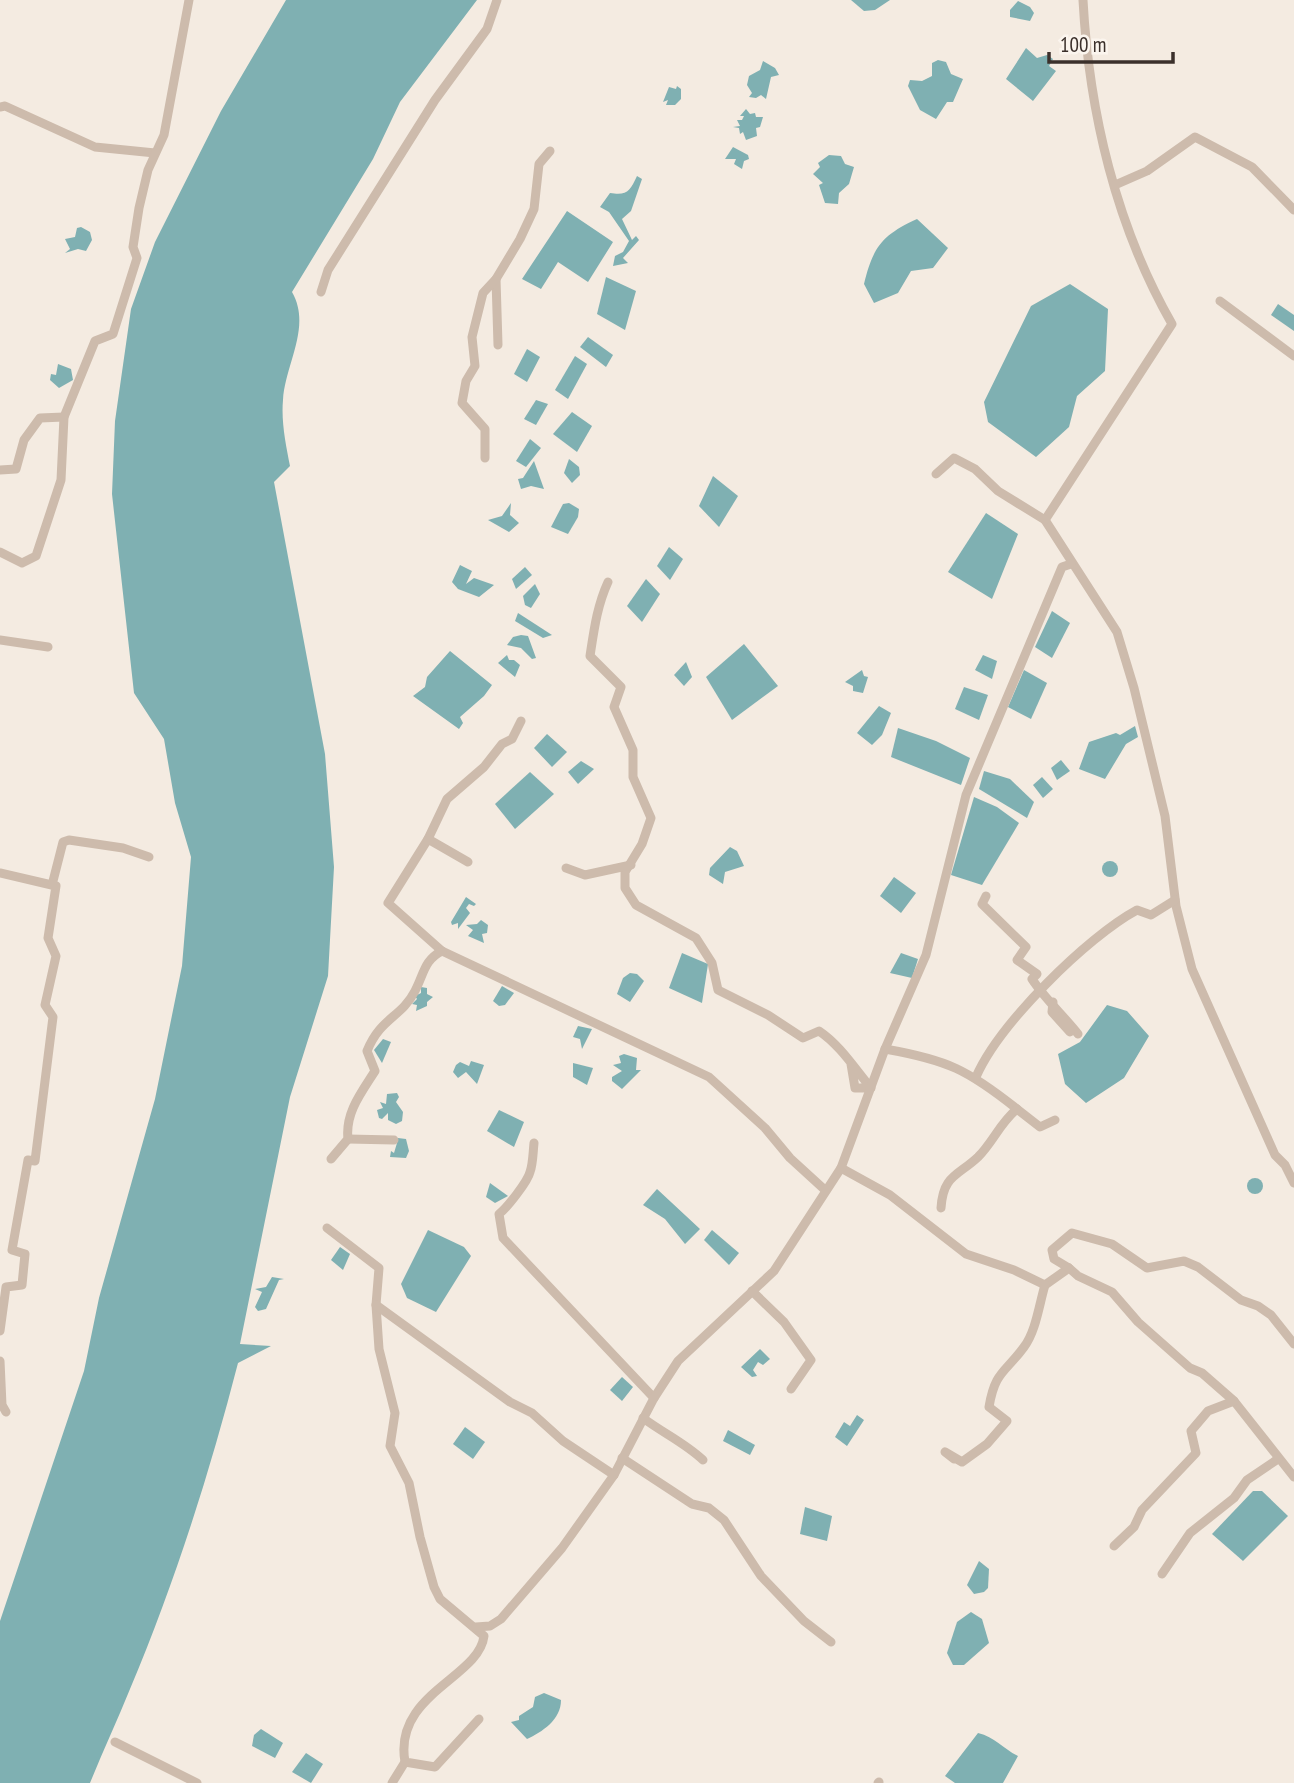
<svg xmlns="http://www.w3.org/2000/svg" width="1294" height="1783" viewBox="0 0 1294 1783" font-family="'PT Sans Narrow',sans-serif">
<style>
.water{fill:#7fb0b2}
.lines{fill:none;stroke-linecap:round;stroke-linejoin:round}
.minor{stroke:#cdbbac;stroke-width:9}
</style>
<rect width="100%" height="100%" fill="#f4ebe1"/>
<g class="water">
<path d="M286,0H477L400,102L373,159L292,292C312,327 285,364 283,400C281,422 286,445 290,466L274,482L325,754L334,867L328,976L290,1097L240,1344L271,1346L238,1363C210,1472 174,1585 130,1689C117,1721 103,1751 90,1783H0V1621L84,1371L99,1298L155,1099L182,966L191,857L175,803L164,739L134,693L112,494L115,421L131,309L155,242L221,111Z"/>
<path d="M851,0H890L875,10L864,11Z"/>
<path d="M1018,1L1030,7L1034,13L1030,21L1010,17V10Z"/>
<path d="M1026,48L1037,58L1047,55L1053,59L1049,66L1056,71L1033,101L1006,79Z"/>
<path d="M938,60L946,62L951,74L963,79L953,102H947L936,119L920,110L908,86L910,80L922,81L932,76V63Z"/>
<path d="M763,61L775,68L779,75L771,77L766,99L761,95L756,98L749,97L752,93L747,85L749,76L760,70Z"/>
<path d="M677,86L681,89V99L675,105H666L668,100L663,102L669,87L676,89Z"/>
<path d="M746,109L750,114L755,113L756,117H763L760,127L756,128L757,136L746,140L743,132L740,134L739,128L733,127L740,126L737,120H742L744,116H740Z"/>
<path d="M733,147L748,155L749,159L744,161L742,169L734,164L736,159H725Z"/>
<path d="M829,155L841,156L845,164L854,167L849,184L839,193L838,204L825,203L819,185L823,183L813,174L820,167L818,163Z"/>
<path d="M637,176L642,179L631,211L622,219L632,240L636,236L639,240L623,258L628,263L613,266L615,256L623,252L629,241L609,212L600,207L610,193C627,196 630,191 637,176Z"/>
<path d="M567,211L613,242L588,282L558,262L541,289L522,279Z"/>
<path d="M917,219L948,248L933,268L911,271L898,293L874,303L864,284C873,247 882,235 917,219Z"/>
<path d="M81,227L90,232L92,240L86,251L78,249L65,253L70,249L65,239L75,237L77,228Z"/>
<path d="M606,277L636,291L625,330L597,314Z"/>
<path d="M1070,284L1108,309L1105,371L1077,396L1069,427L1036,457L988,422L984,402L1031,306Z"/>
<path d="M1278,304L1294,315V331L1271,315Z"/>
<path d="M588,337L613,355L606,367L580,347Z"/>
<path d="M527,349L540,357L527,382L514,374Z"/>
<path d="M575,356L587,364L568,399L555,390Z"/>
<path d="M58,364L71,369L73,380L59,388L50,380L51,374L56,375Z"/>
<path d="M536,400L548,404L536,425L524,419Z"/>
<path d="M572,412L592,426L577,452L553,434Z"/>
<path d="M530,439L541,448L526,467L516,461Z"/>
<path d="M569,459L579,467L580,475L572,483L564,473Z"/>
<path d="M534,461L544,489L531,486L521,489L518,479L523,478Z"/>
<path d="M713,476L738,496L719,527L699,506Z"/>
<path d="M511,503L510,515L519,523L509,532L488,520L502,516Z"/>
<path d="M569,503L579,509L578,517L568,534L551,527L563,504Z"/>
<path d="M986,513L1018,534L992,599L948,572Z"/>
<path d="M669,547L683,559L670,580L657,566Z"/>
<path d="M460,565L472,571L466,584L474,578L494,585L479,597L458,589L452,582Z"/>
<path d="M525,567L532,575L516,589L512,579Z"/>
<path d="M646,579L660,594L642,622L627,606Z"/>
<path d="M535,584L540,594L531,608L525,605L523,596Z"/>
<path d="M1052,611L1070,623L1052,658L1035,647Z"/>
<path d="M518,613L552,635L543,638L515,621Z"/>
<path d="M521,635L528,636L536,658L532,659L521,648L507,645L513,637Z"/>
<path d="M744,644L778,686L732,720L706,677Z"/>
<path d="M450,651L492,685L484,696L460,717L463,723L459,729L413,696L425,687L427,677Z"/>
<path d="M507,655L509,660H514L520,665L515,677L498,663Z"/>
<path d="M983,655L997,661L992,679L975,670Z"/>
<path d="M686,662L692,677L684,686L674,675Z"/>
<path d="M862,670L864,676L868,677L863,693L853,691V686L845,682Z"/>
<path d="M1024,670L1047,683L1031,719L1008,707Z"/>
<path d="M964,687L988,695L979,720L955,709Z"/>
<path d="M879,706L891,713L882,735L872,745L857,733Z"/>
<path d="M1135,726L1138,737L1126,744L1105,779L1079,769L1089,742L1116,733L1120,735Z"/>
<path d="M898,728L936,741L970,758L961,785L891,757Z"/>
<path d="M547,734L567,752L552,767L534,748Z"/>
<path d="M1061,760L1070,771L1057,780L1051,768Z"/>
<path d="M581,761L594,769L578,784L568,772Z"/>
<path d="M984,771L1010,779L1034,802L1027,818L979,789Z"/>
<path d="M530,772L554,794L515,829L495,804Z"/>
<path d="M1042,777L1053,789L1043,798L1033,785Z"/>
<path d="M974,797L997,807L1019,823L982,885L951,875Z"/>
<path d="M730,847L737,851L744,866L725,872L723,884L709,875L710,868Z"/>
<circle cx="1110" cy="869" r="8"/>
<path d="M894,877L916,893L901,913L880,896Z"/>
<path d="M466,897L476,904L474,906L469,904L466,908L470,913L458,929V923L452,925L451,922Z"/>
<path d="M481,920L488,925L487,933L482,934L484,943L468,936L473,930L466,925L477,924Z"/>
<path d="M682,953L708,964L702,1003L669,988Z"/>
<path d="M901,953L918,959L912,978L890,973Z"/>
<path d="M630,973L637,974L644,981L630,1002L617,994L623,978Z"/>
<path d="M502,986L514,993L505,1005L499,1006L493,1001Z"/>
<path d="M421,987L427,988V994L433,997L427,1002V1006L416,1011L417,1005L412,1004L417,999L415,996L421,993Z"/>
<path d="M1107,1005L1127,1011L1149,1036L1124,1078L1086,1103L1065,1084L1058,1054L1080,1042Z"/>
<path d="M578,1026L592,1029L582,1049L580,1039L573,1037Z"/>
<path d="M383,1039L391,1042L382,1063L374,1050Z"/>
<path d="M624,1054L637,1058L636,1070H641L622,1089L612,1081V1077L622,1071L613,1065L621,1063L619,1056Z"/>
<path d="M471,1061L484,1065L477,1084L466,1072L458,1078L453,1072L456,1065L460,1062L469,1066Z"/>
<path d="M573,1063L593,1068L587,1085L573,1077Z"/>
<path d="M397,1093L399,1097L396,1102L403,1112L402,1121L396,1124L388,1120V1113L382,1119L379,1118L377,1110L383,1108L380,1102L386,1104L387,1094Z"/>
<path d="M499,1110L524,1122L514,1147L487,1131Z"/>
<path d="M398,1138L406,1139L409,1151L406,1158L390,1157L391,1151L394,1153L397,1143H392Z"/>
<circle cx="1255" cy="1186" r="8"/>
<path d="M490,1183L508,1196L495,1203L486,1197Z"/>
<path d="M657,1189L700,1229L685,1244L665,1219L643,1205Z"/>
<path d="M428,1230L464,1247L471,1256L436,1312L407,1298L401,1284Z"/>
<path d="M712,1230L739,1253L729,1265L704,1240Z"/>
<path d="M340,1247L350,1254L343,1270L331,1260Z"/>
<path d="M272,1277L284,1279L279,1280L266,1309L258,1311L255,1307L262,1292L255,1289L266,1287Z"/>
<path d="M760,1349L770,1359L763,1365L758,1362L753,1370L757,1376L752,1377L741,1367Z"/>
<path d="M622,1377L633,1387L622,1401L610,1390Z"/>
<path d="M857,1415L864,1420L847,1446L835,1437L844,1422L850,1426Z"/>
<path d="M465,1427L485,1442L473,1459L453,1444Z"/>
<path d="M728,1430L755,1445L750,1455L723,1441Z"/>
<path d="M1253,1491H1262L1288,1516L1243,1561L1212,1534Z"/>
<path d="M805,1507L832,1516L827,1541L800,1534Z"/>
<path d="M979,1561L989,1569L988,1588L984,1592L974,1594L967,1585Z"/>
<path d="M971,1612L982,1619L989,1643L964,1665H953L947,1653L957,1622Z"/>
<path d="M544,1693L561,1700C561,1720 542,1732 527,1739L511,1722L519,1720V1716L533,1707L535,1697Z"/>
<path d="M261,1729L283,1743L275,1758L252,1746L254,1735Z"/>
<path d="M978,1733C995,1737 1002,1748 1018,1756L1003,1783H955L945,1776Z"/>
<path d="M306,1753L323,1764L311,1783L292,1772Z"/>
</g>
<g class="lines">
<g class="minor">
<path d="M1083,0C1089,112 1116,226 1172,324L1045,520L1117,632L1134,688L1165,816L1176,906L1192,969L1275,1155L1285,1165L1294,1183"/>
<path d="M0,107L5,106L95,147L155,153"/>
<path d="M1115,185L1147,171L1195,137L1252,167L1294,210"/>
<path d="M496,279L498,345"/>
<path d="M321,292L328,270L435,100L487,29L497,0"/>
<path d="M1220,301L1294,356"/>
<path d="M485,458V429L462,403L466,381L475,366L472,337L483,293L496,279L520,239L534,209L539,164L550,151"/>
<path d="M0,470L16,469L24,440L40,418L64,417"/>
<path d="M936,474L954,458L975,469L998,491L1045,520"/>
<path d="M0,552L22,563L36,556L61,480L64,417L95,341L113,334L137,258L133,247L139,208L148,170L164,135L189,0"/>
<path d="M608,582C597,606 594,630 590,656L621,687L614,707L633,750V777L651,818L642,844L625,872V888L636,905L696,938L712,963L718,990L768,1015L803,1038L819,1031C840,1045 855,1069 871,1088H855L851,1064"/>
<path d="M0,640L48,647"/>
<path d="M428,839L447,799L484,767L502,744L512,739L521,721"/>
<path d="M468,862L428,839L388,903L442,951L709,1077L765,1128L790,1158L825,1190"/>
<path d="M566,868L585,875L631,865"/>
<path d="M0,873L56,886L48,938L56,956L45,1005L53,1017L35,1161L28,1160L12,1250L25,1254L22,1285L6,1287L0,1331"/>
<path d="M52,885L63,842L69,840L123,848L149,857"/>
<path d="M986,896L982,904L1026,947L1017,960L1037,974L1032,979C1045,999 1063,1015 1078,1034"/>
<path d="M1053,1002L1052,1012L1070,1032"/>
<path d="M885,1049C948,1060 968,1070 1017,1109"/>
<path d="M976,1077C999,1024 1087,937 1137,910L1151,915L1175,900"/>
<path d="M348,1139L394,1140"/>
<path d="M534,1143C533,1152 533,1164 530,1172C528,1181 507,1208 499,1214L503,1238L654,1398"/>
<path d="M331,1159L348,1139C345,1113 361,1093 375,1071L367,1051C381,1017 401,1018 415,991C424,974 424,960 442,951"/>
<path d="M841,1168L890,1195L966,1254L1014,1270L1045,1285L1069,1268L1078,1276L1112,1292L1138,1322L1190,1368L1202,1373L1234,1401L1294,1477"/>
<path d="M941,1208C943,1175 958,1176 978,1157C993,1142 1000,1123 1017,1109L1040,1127L1055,1120"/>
<path d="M327,1228L379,1268L376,1305L379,1349L395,1413L390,1446L409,1483L420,1537L434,1587L440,1599L484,1636C479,1678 393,1694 405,1762L435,1767L479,1719"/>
<path d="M1069,1268L1054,1259L1052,1250L1072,1233L1112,1244L1147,1268L1184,1261L1198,1267L1241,1300L1258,1306L1271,1315L1294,1344"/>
<path d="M752,1291L784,1322L811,1360L791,1389"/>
<path d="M376,1305L510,1402L532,1413L563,1441L614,1475"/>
<path d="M0,1361L2,1405L6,1412"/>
<path d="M643,1418C663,1433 685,1443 703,1460"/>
<path d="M622,1458L692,1504L709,1508L724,1520L761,1576L804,1621L831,1642"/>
<path d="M954,1459L945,1452L962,1462L987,1444L1007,1421L989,1407C995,1371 1005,1373 1024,1347C1036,1331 1039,1305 1045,1285"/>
<path d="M1114,1546L1134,1527L1142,1510L1196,1453L1191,1431L1208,1411L1234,1401"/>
<path d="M1162,1574L1190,1533L1234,1498L1247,1480L1278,1459"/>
<path d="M476,1627L490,1626L501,1619L562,1548L614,1475L654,1398L678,1361L774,1271L841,1168L885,1049L926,955L966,795L1062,567L1071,564"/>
<path d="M115,1742L197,1783"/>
<path d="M392,1783L405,1762"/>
<path d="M878,1783L879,1782"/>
</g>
</g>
<path d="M1049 52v10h124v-10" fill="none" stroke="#3b302b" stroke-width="3.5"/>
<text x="1060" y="52" font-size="21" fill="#3b302b" stroke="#fbf5ee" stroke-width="5" paint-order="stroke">100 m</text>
</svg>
